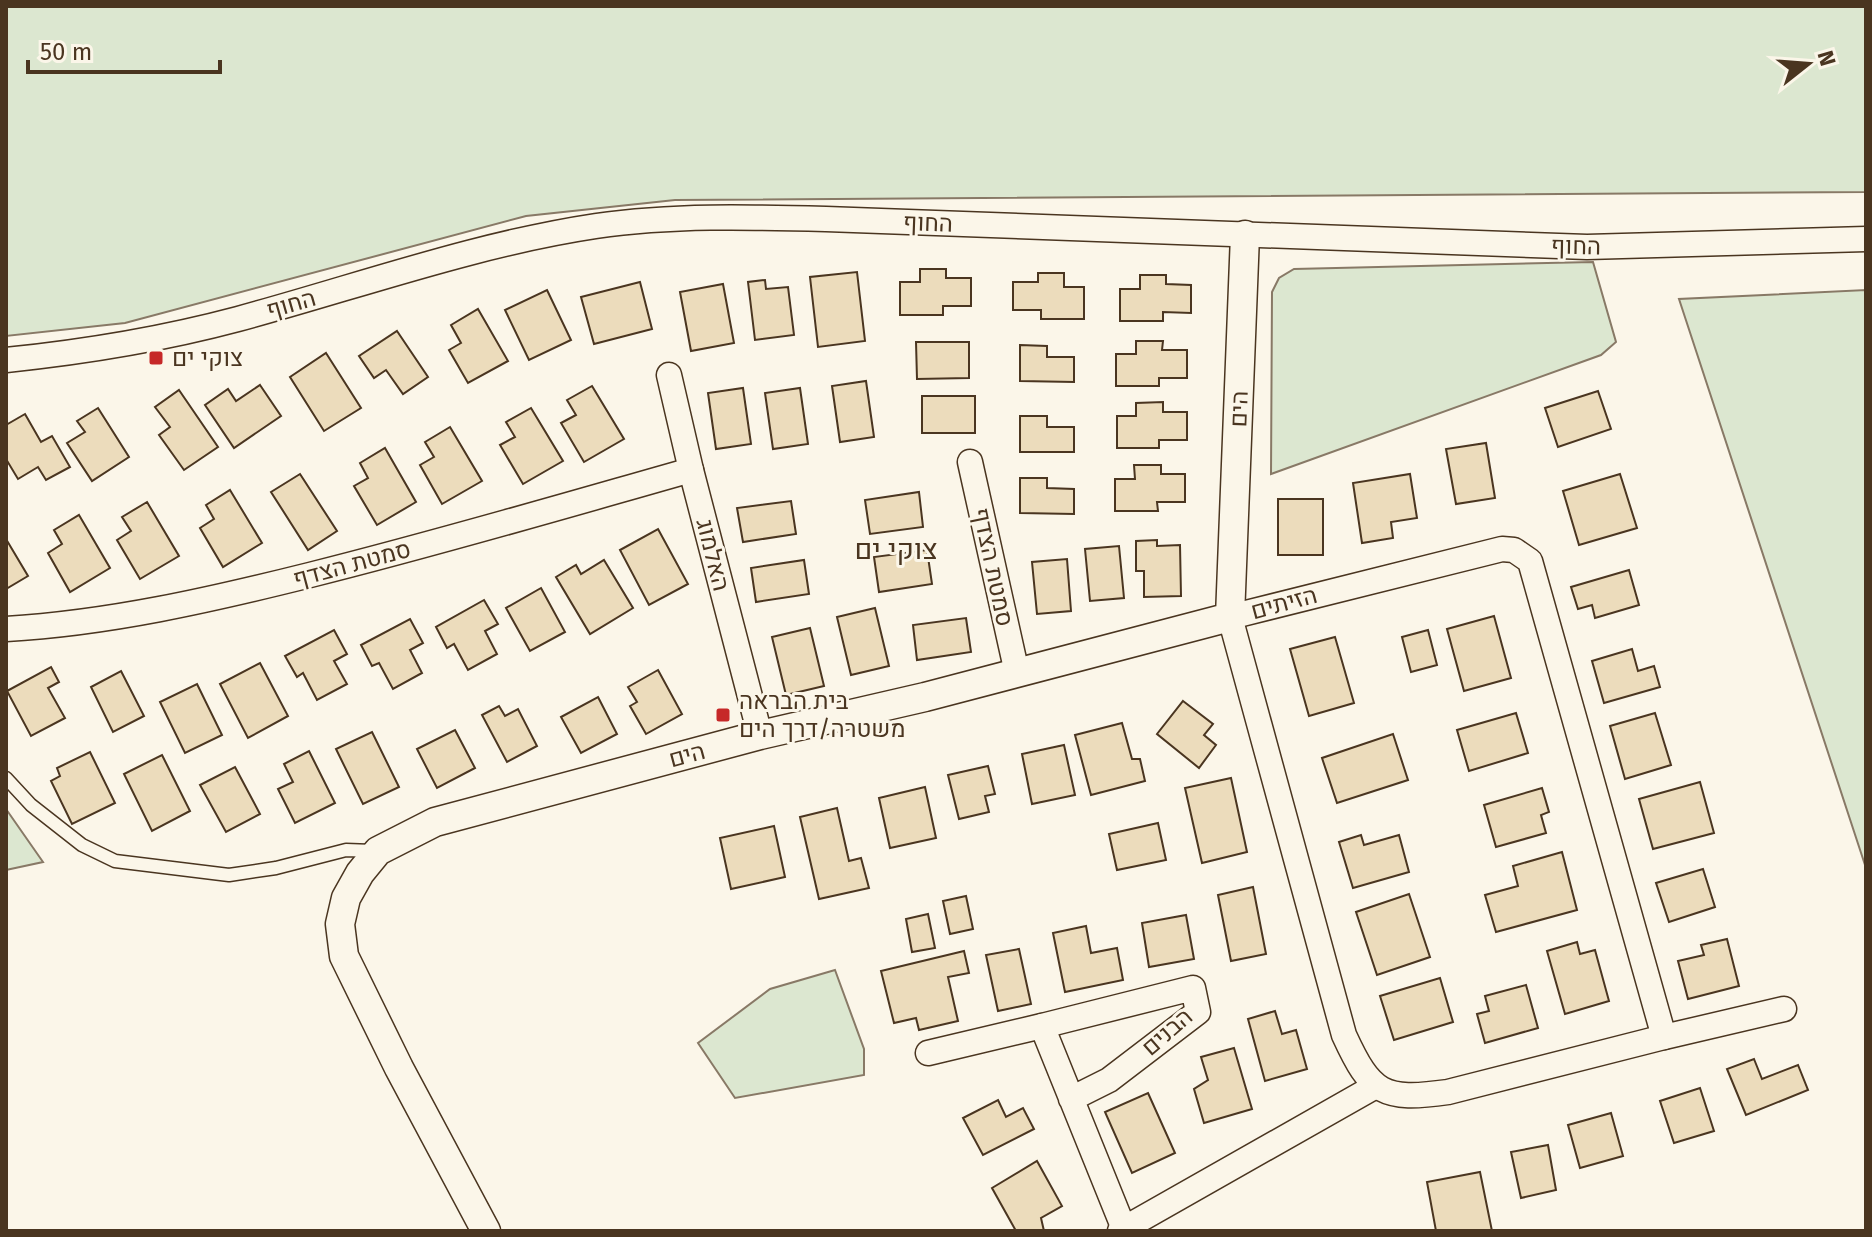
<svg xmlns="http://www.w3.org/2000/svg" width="1872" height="1237" viewBox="0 0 1872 1237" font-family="'Fira Sans',Heebo,sans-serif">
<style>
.green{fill:#dce7d0;stroke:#887966;stroke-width:2}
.building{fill:#ecdcbc;stroke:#4a3520;stroke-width:2}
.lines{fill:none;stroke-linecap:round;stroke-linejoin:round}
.service-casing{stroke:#4a3520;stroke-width:15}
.minor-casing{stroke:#4a3520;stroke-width:27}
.tertiary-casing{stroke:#4a3520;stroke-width:31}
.service{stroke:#fbf6e9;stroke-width:12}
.minor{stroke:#fbf6e9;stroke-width:24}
.tertiary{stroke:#fbf6e9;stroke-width:28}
.poi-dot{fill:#c62828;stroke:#fbf6e9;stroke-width:3}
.labels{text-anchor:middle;stroke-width:6;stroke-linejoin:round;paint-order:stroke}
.street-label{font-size:24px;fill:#4a3520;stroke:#fbf6e9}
.poi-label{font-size:24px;fill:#4a3520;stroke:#fbf6e9;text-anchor:start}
.quarter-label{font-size:28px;fill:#4a3520;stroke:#fbf6e9}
</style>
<rect width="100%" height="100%" fill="#fbf6e9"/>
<g class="green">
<path d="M6,6H1866V192L675,200L526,216L125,323L6,336Z"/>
<path d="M1593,262L1616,342L1601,355L1271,474L1272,292L1279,278L1294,269Z"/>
<path d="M1866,290V868L1679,299Z"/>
<path d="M6,809L43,862L6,870Z"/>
<path d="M835,970L864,1049V1075L735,1098L698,1043L770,989Z"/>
</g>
<g class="building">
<path d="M920,269H946V278H971V306H943V315H900V282H920Z"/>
<path d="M857,272L865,341L818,347L810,277Z"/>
<path d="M1038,273H1064V287H1084V319H1041V310H1013V282H1038Z"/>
<path d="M1140,275H1166V284L1191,285V313L1163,312V321H1120V289H1140Z"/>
<path d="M765,280L766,289L788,287L794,335L755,340L748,282Z"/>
<path d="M640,282L652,329L594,344L581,297Z"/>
<path d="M723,284L734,343L691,351L680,292Z"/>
<path d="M547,290L571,340L529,360L505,310Z"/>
<path d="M478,309L508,361L468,383L449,350L461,343L451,325Z"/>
<path d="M397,331L428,377L403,394L386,370L374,378L359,356Z"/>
<path d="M1136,341H1163L1162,350H1187V378H1159V386H1116V354H1136Z"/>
<path d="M916,342H969V378L917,379Z"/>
<path d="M1020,345L1047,346V357H1074V382L1020,381Z"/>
<path d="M326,353L361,408L324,431L290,377Z"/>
<path d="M866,381L874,437L840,442L832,386Z"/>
<path d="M260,385L281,416L234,448L205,405L228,389L236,401Z"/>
<path d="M592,386L624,439L584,462L561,423L576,415L567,400Z"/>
<path d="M743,388L751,444L716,449L708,393Z"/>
<path d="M800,388L808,444L773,449L765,393Z"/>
<path d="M179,390L218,447L184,470L159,435L170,427L155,407Z"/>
<path d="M1598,391L1611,429L1558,447L1545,408Z"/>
<rect x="922" y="396" width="53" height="37"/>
<path d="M1163,402V412H1187V440H1159V448H1117V416H1136V403Z"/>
<path d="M98,408L129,457L92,481L67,443L85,432L77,421Z"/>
<path d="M531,408L563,461L523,484L500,445L515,437L506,422Z"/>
<path d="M25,414L41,442L52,436L70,467L46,480L38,467L18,479L6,459V425Z"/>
<path d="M1020,416H1047V427H1074V452H1020Z"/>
<path d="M450,427L482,481L442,504L420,465L434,457L425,442Z"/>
<path d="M1486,443L1495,498L1456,504L1446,449Z"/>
<path d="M385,448L416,502L377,525L354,486L368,478L360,463Z"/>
<path d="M1134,465H1161V474H1185V502H1157L1158,511H1115V479H1135Z"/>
<path d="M300,474L337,531L308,550L271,492Z"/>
<path d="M1410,474L1417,518L1391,522L1393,538L1362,543L1353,483Z"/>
<path d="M1620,474L1637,528L1579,545L1563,491Z"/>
<path d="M1020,478H1047V488L1074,489V514L1020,513Z"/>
<path d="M230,490L262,543L223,567L200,528L214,519L206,505Z"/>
<path d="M919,492L923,527L870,534L865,500Z"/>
<rect x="1278" y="499" width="45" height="56"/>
<path d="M791,501L796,534L743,542L737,508Z"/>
<path d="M147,502L179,556L140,579L117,540L131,531L122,517Z"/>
<path d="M79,515L110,568L70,592L48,553L62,544L54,530Z"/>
<path d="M658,529L688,584L649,605L620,550Z"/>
<path d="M6,539L28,576L6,589Z"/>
<path d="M1157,540V546L1180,545L1181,596L1144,597V571H1136V541Z"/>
<path d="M1119,546L1124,598L1090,601L1085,549Z"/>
<path d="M927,550L932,584L879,592L874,557Z"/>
<path d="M1067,559L1071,611L1037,614L1032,562Z"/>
<path d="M604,560L633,608L590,634L556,577L576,565L581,574Z"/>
<path d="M804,560L809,594L756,602L751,568Z"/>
<path d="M1629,570L1639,605L1595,618L1592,605L1578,609L1571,587Z"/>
<path d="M541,588L565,632L530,651L506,608Z"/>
<path d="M484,600L498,624L485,631L497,654L468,670L454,644L447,648L436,627Z"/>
<path d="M875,608L889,666L851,675L837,617Z"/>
<path d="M1494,616L1511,678L1464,691L1447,629Z"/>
<path d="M966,618L971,652L917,660L913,625Z"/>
<path d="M410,619L423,643L410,650L422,673L393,689L379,663L372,666L361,645Z"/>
<path d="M810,628L824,686L786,695L772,637Z"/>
<path d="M334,630L347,654L334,661L347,684L317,700L303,673L297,677L285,656Z"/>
<path d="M1428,630L1437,665L1411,672L1402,637Z"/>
<path d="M1335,637L1354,703L1309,716L1290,649Z"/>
<path d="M1632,649L1638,671L1654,666L1660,687L1604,703L1592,661Z"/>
<path d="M260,663L288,716L248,738L220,684Z"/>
<path d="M51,667L59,682L48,688L65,718L31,736L7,691Z"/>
<path d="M658,670L682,714L646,734L630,706L637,702L628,687Z"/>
<path d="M121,671L144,716L113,732L91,687Z"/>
<path d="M197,684L222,735L185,753L160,702Z"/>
<path d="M598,697L617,734L581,753L561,717Z"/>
<path d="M1183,701L1213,724L1204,735L1216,745L1199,768L1157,734Z"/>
<path d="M499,706L505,716L518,709L537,746L507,762L482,715Z"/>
<path d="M1516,713L1528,753L1469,771L1457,730Z"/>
<path d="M1655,713L1671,765L1625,779L1610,726Z"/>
<path d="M1122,723L1132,759H1140L1145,781L1091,795L1075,735Z"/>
<path d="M455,730L475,768L437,788L417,749Z"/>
<path d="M372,732L399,787L363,804L336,749Z"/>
<path d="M1393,734L1408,780L1337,803L1322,758Z"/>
<path d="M1064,745L1075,795L1032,804L1022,754Z"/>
<path d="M309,751L335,803L295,823L278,789L293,782L284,764Z"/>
<path d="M90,752L115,803L72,824L51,781L60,776L57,768Z"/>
<path d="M162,755L190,811L152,831L124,774Z"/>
<path d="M988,766L995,794L985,796L989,812L959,819L948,775Z"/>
<path d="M235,767L260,814L226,832L200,785Z"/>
<path d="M1231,778L1247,852L1202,863L1185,788Z"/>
<path d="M1700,782L1714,833L1653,849L1639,799Z"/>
<path d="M925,787L936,838L890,848L879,798Z"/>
<path d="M1542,788L1549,812L1541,815L1546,833L1496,847L1484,805Z"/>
<path d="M837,808L849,861L861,858L869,888L819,899L800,817Z"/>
<path d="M1158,823L1166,860L1117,870L1109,834Z"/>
<path d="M774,826L785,877L731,889L720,838Z"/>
<path d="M1361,835L1364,845L1399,835L1409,872L1353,888L1339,842Z"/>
<path d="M1562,852L1577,910L1496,932L1485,895L1518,886L1513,866Z"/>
<path d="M1703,869L1715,907L1669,922L1656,883Z"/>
<path d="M1253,887L1266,954L1231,961L1218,895Z"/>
<path d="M1409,894L1430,957L1377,975L1356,912Z"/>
<path d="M966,896L973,929L950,934L943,901Z"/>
<path d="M928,914L935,948L912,952L906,919Z"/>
<path d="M1186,915L1194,959L1149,967L1142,923Z"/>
<path d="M1086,926L1091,953L1117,948L1123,980L1065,992L1053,933Z"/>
<path d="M1727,939L1739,986L1688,999L1678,961L1704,955L1701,945Z"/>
<path d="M1577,942L1580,954L1595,950L1609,1001L1565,1014L1547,951Z"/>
<path d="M1019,949L1031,1004L998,1011L986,955Z"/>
<path d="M964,951L969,973L948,977L958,1021L919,1030L916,1018L894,1023L881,971Z"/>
<path d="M1440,978L1453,1022L1394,1040L1380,996Z"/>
<path d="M1526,985L1538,1028L1485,1043L1477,1014L1489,1011L1485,996Z"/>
<path d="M1275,1011L1282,1034L1296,1030L1307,1069L1265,1081L1248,1019Z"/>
<path d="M1234,1048L1252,1109L1204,1123L1194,1089L1208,1080L1201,1057Z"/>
<path d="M1754,1059L1762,1079L1798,1065L1808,1090L1746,1115L1727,1069Z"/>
<path d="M1700,1088L1714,1131L1674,1143L1660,1101Z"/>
<path d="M1148,1093L1175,1153L1132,1173L1105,1112Z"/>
<path d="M998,1100L1006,1117L1023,1108L1034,1129L983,1155L963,1118Z"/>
<path d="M1611,1113L1623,1156L1580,1168L1568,1125Z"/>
<path d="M1548,1145L1556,1190L1521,1198L1511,1152Z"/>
<path d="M1037,1161L1062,1206L1041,1218L1044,1231H1016L992,1188Z"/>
<path d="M1480,1172L1492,1231H1436L1427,1182Z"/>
</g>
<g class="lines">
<g class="service-casing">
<path id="service" d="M6,778L31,805L82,845L115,861L229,875L276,868L346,850L373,851"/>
</g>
<g class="minor-casing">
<g id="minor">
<path d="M6,360C84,352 163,339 238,319C356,287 476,244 596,226C672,215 749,217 826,219L1587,247L1866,239"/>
<path d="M669,375L691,470L760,735"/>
<path d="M970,462L1017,673"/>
<path d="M1502,549L1514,550L1530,561L1664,1037L1448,1092C1383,1101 1371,1094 1344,1035L1230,617Z"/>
<path d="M6,629C109,623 210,600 310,575C438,543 564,506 691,470"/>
<path d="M1664,1037L1784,1009"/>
<path d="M928,1053L1042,1026"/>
<path d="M1071,1099L1109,1080L1198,1012L1193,988L1042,1026L1124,1229"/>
<path d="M1120,1231L1374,1087"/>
</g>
</g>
<g class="tertiary-casing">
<path id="tertiary" d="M486,1231L399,1068L344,956L340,924L346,898L360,873L378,851L435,822L760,735L925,697L1230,617L1245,235"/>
</g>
<use href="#service" class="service"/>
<use href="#minor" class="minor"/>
<use href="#tertiary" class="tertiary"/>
</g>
<g class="poi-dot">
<rect x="148" y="350" width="16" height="16" rx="4"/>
<rect x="715" y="707" width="16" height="16" rx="4"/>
</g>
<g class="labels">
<g class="street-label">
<text transform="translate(928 223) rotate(2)" y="8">החוף</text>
<text transform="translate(1576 246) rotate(1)" y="8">החוף</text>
<text transform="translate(291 304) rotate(-16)" y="8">החוף</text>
<text transform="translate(1239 409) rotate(-88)" y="8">הים</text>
<text transform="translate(713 555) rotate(76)" y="8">האלמוג</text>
<text transform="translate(352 564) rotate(-15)" y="8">סמטת הצדף</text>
<text transform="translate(993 567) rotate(78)" y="8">סמטת הצדף</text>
<text transform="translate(1284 603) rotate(-15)" y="8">הזיתים</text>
<text transform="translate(687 755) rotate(-15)" y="8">הים</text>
<text transform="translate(1167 1032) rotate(-41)" y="8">הבנים</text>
</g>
<g class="poi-label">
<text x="172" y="366">צוקי ים</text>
<text x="739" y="709">בית הבראה<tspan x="739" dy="28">משטרה/דרך הים</tspan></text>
</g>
<g class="quarter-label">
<text x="896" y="559">צוקי ים</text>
</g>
</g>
<rect width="1872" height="1237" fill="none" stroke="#4a3520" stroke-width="16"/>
<g transform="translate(1808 64) rotate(73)" stroke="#fbf6e9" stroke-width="6" paint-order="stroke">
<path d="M0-6L14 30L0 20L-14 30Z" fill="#4a3520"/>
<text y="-12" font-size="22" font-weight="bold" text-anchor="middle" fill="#4a3520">N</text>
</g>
<path d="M28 60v12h192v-12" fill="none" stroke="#4a3520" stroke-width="4"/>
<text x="40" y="60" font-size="24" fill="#4a3520" stroke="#fbf6e9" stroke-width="6" paint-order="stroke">50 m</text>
</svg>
